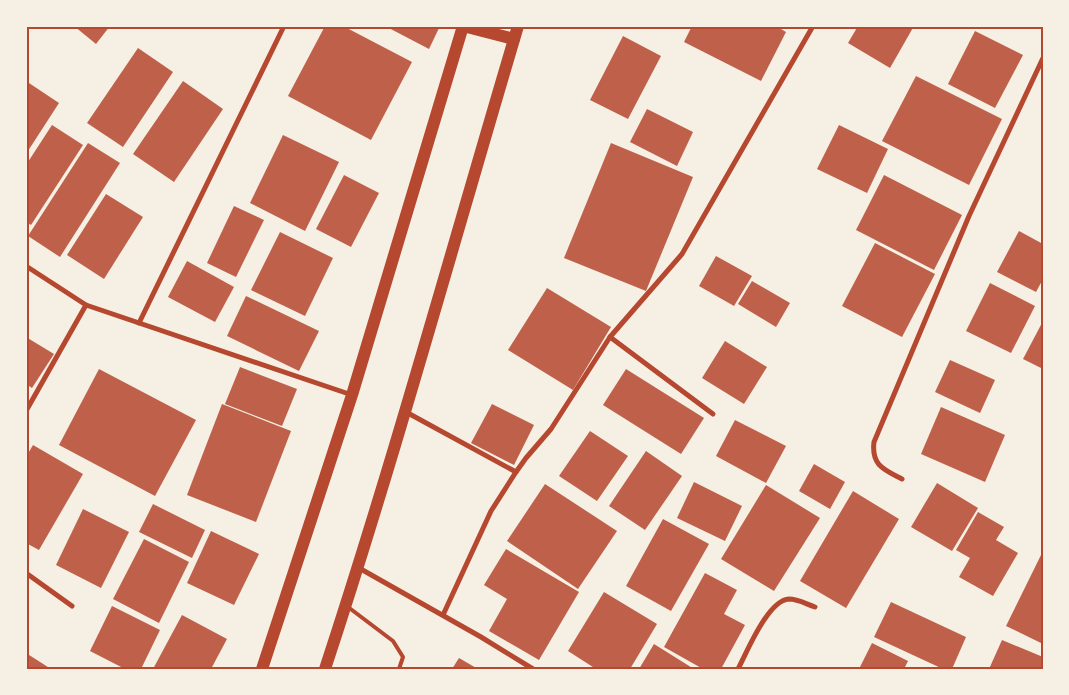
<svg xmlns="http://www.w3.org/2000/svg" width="1069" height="695" viewBox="0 0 1069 695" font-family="Overpass,sans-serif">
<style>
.building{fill:#bf614a}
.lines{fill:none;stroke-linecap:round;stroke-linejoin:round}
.service{stroke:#b5482f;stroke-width:4}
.minor{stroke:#b5482f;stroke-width:5}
.primary{stroke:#b5482f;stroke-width:12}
.neatline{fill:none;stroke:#b5482f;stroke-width:2}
</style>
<rect width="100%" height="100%" fill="#f6efe4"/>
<g class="building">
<path d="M74,26H110L96,44Z"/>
<path d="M325,26H343L412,62L371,140L288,96Z"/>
<path d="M385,26H440L429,49Z"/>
<path d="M692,26H776L786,32L761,81L684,42Z"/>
<path d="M858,26H914L890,68L848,43Z"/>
<path d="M975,31L1023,55L995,108L948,84Z"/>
<path d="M623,36L661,56L628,119L590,100Z"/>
<path d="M138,48L173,72L123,147L87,123Z"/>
<path d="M916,76L1002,119L969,185L882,141Z"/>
<path d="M26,81L59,103L26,154Z"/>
<path d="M183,81L223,109L174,182L133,154Z"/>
<path d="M647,109L693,132L677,166L630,142Z"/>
<path d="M52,125L83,145L31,225L26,222V165Z"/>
<path d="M839,125L888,149L867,193L817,169Z"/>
<path d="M283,135L339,162L305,231L250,203Z"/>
<path d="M88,143L120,163L60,257L28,236Z"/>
<path d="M611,143L693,177L646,291L564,258Z"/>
<path d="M344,175L379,193L351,247L316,229Z"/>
<path d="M884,175L962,215L934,270L856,230Z"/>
<path d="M106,194L143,217L104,279L67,255Z"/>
<path d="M234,206L264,220L236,277L207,263Z"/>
<path d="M1019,231L1043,244V279L1036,292L997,272Z"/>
<path d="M280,232L333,258L305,316L251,290Z"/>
<path d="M875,243L935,274L902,337L842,306Z"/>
<path d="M716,256L752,276L734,306L699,286Z"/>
<path d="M187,261L234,287L215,322L168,297Z"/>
<path d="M752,281L790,303L776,327L738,304Z"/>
<path d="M990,283L1035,306L1011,353L966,331Z"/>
<path d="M547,288L611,327L573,390L508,350Z"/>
<path d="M246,296L319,331L299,371L227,336Z"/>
<path d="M1043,321V369L1023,359Z"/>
<path d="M26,337L54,354L32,388L26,384Z"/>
<path d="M725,341L767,367L744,404L702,378Z"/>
<path d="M950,360L995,380L980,413L935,392Z"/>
<path d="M240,367L297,389L282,426L225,404Z"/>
<path d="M99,369L196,420L155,496L59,445Z"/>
<path d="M626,369L704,418L681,454L603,405Z"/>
<path d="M222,404L291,431L256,522L187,495Z"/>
<path d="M492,404L534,425L514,465L471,443Z"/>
<path d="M941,407L1005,435L985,482L921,454Z"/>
<path d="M735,420L786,446L766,483L716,456Z"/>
<path d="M590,431L628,456L597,501L559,476Z"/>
<path d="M33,445L83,474L39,550L26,543V457Z"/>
<path d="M646,451L682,476L645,530L609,506Z"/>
<path d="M814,464L845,482L830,509L799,491Z"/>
<path d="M694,482L742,506L725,541L677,518Z"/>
<path d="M937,483L978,508L952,551L911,527Z"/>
<path d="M545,484L617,531L578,589L507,541Z"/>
<path d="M766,485L820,518L774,591L721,559Z"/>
<path d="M853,491L899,519L846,608L800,581Z"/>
<path d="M153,504L205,530L192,558L139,532Z"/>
<path d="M83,509L129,532L101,588L56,565Z"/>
<path d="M978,512L1004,527L996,540L1018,553L993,596L959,577L970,558L956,550Z"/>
<path d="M663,519L709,544L671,611L626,586Z"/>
<path d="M211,531L259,554L234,605L187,583Z"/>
<path d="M144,539L189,562L159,623L113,599Z"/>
<path d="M506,549L579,592L539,660L489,631L507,599L484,585Z"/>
<path d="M1041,555L1043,556V644L1006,626Z"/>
<path d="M705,573L737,590L724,614L745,625L721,669H703L664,647Z"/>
<path d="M604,592L657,624L630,669H596L568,651Z"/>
<path d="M891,602L966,637L952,669H943L874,637Z"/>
<path d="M112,606L160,630L141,669H125L90,651Z"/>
<path d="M182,615L227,639L211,669H153Z"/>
<path d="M1002,640L1043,657V669H989Z"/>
<path d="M872,643L908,661L904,669H859Z"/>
<path d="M654,644L694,669H639Z"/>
<path d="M26,653L51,669H26Z"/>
<path d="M459,658L478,669H452Z"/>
</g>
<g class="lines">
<path class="service" d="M348,607L393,641L403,657L399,669"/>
<g class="minor">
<path d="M26,266L86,305L352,395"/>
<path d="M139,323L284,26"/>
<path d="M610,337L713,414"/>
<path d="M26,411L86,305"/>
<path d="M406,412L516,472L526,458L551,429L610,337L682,254L813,26"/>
<path d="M902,479C885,470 871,466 874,442L969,216L1043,58"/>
<path d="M359,568L481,637L533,669"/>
<path d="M26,573L72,606"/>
<path d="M443,615L491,511L516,472"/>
<path d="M738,669C747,652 768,600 789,599C798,599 806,604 815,607"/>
</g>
<g class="primary">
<path d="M463,26L514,39"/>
<path d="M262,669L352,395L463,26"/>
<path d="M325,669C395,456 454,241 518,26"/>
</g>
</g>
<rect width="1069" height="695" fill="none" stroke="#f6efe4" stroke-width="55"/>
<rect x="28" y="28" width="1014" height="640" class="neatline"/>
</svg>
